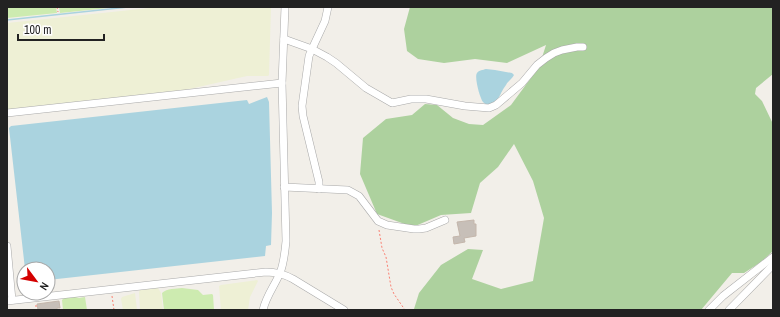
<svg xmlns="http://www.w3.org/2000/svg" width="780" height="317" viewBox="0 0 780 317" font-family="'Archivo Narrow',sans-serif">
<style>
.farmland{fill:#eef0d5}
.grass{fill:#cdebb0}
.forest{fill:#add19e}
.water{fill:#aad3df}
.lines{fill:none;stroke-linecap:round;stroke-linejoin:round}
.stream{stroke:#aad3df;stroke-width:1.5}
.building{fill:#c7bfb8;stroke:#c4b6ab}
.minor-casing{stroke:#a9a9a9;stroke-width:8}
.path{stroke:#fa8072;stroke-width:1;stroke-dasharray:2 2;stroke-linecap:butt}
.minor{stroke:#fff;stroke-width:7}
</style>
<rect width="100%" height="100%" fill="#f2efe9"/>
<g class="farmland">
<path d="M159,7H271L269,75L268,76H247L185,90L7,110V23Z"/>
<path d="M257,280L258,281L250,297L248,310H221L219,286L221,285Z"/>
<path d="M158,288L161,293L163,310H140L139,292L140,290Z"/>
<path d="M135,293L137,310H123L121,299L122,297Z"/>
</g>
<g class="grass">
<path d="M7,7H56L57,13L7,18Z"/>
<path d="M59,7H108V8L60,13Z"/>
<path d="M182,288L198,290L203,295L212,294L213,295L214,310H164L162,293C167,288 176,289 182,288Z"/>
<path d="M75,297L79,298L85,297L87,310H63L62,300L64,298Z"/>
</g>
<path class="forest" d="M410,7H773V74L756,88L755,94L762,101L773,124V251L761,262L744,273H732L701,310H414V309L419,293L441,265L468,249L483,250L472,279L501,289L533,281L544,218L533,181L514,144L498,167L480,183L471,213L441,215L413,227L377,214L360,174L363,138L386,119L412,115L425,104L437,105L453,118L469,124L483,125L511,105L539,67L546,45L507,63L475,59L444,63L418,59L407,51L404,29Z"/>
<g class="water">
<path d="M486,69L495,70L512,73L514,75C512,79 508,81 506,85C499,94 501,100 489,105C486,104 485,104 483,102C480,98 474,77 477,73C479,70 483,70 486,69Z"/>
<path d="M267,97L269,102L272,213L271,245L266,246L265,256L48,280V269H25L9,128L11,126L247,100L249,104Z"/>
</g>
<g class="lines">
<path class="stream" d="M7,20L128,7"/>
</g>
<g class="building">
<path d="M474,220V224H476V236L464,238L465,242L454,244L453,237L460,236L457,222Z"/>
<path d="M59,301L60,308H57V310H38L37,304Z"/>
</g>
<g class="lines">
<g class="minor-casing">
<g id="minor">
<path d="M284,39L312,49L327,57L336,63L366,88L392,103L411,99H426L465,106L489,108L496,105L522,83L537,65L546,58L554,53L562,50L577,47H583"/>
<path d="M7,113L282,83"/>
<path d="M284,187L348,190L359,196L378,221L387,225L414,229H419L426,228L445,220"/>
<path d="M319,189V182L303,116L302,106L309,56L312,49L325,21L328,7"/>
<path d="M7,246L12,300"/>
<path d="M7,301L266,272C276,272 284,274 293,279L344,310"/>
<path d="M263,310C266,296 275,285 280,273C284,263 285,252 286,241L282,83L285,7"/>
<path d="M709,310L723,296L773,257"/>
<path d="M729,310L773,265"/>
</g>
</g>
<g class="path">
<path d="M57,7L58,12"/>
<path d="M379,230L382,248L386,257L391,287L394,294L405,310"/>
<path d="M112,296L114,310"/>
<path d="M36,305V310"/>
</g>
<use href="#minor" class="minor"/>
</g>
<rect width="780" height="317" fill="none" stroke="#222222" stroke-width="16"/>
<g transform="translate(36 281) rotate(122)"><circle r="19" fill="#ffffff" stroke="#a7a7a7"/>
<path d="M0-3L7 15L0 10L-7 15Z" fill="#d40000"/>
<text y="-6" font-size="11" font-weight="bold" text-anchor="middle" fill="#222222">N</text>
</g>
<path d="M18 34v6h86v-6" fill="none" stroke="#222222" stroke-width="2"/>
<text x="24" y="34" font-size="12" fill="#222222" stroke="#ffffff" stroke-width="3" paint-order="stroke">100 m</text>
</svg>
